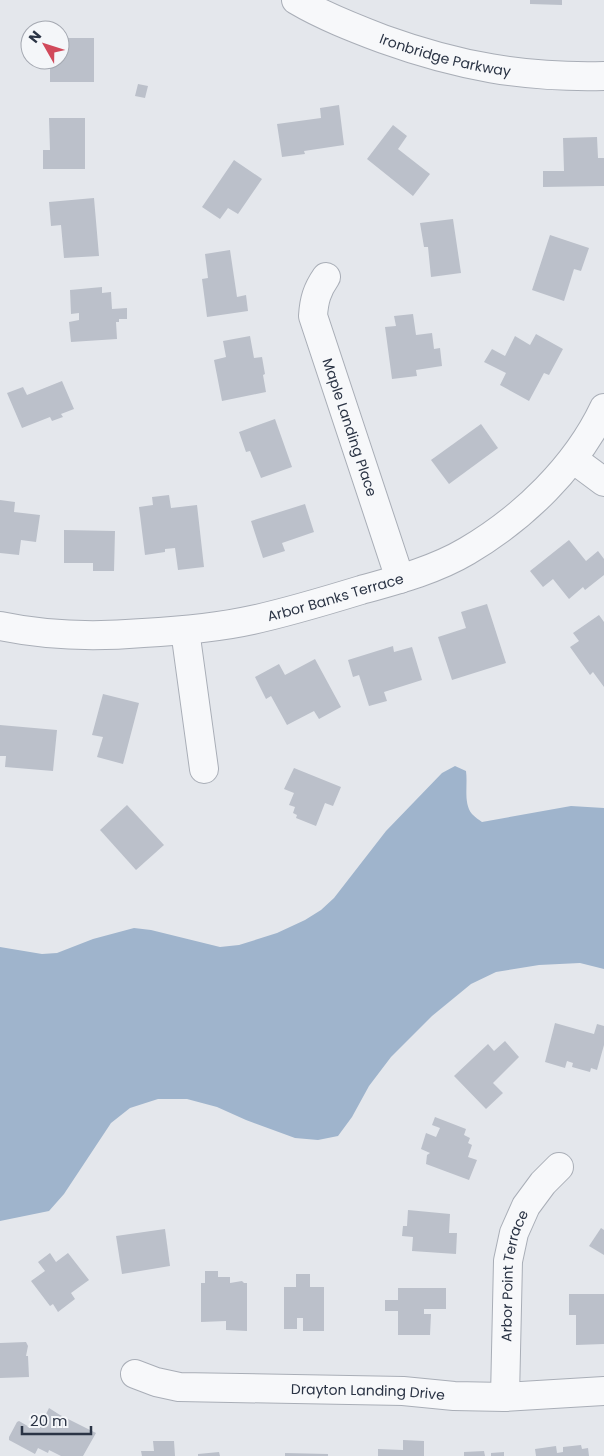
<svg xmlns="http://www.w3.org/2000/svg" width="604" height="1456" viewBox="0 0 604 1456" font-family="Poppins,sans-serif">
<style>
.water{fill:#9fb4cc}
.building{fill:#bbc0ca}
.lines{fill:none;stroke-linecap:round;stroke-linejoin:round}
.minor-casing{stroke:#a9aeb7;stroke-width:30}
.minor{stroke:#f7f8fa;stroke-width:28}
.labels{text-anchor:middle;stroke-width:4;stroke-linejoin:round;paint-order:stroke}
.street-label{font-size:14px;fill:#2b3445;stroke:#f4f6f9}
</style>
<rect width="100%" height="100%" fill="#e4e7ec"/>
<path class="water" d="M455,766L466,771C468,785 463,803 472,814C475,817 479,820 482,822L571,806L604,808V969L580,963L539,965L496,972L471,984L432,1016L391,1057L369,1086L352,1117L338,1136L318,1140L295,1138L246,1120L217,1107L187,1099H158L130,1108L111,1123L64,1194L49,1211L0,1221V947L42,954L57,953L93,939L134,928L151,930L220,947L239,945L277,933L305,920L321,910L334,898L386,831L442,773Z"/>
<g class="building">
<path d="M530,0H562V5L530,4Z"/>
<path d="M62,38H94V82H50V60L62,59Z"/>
<path d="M138,84L148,86L145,98L135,96Z"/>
<path d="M339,105L344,145L304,151L305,154L282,157L277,124L321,118L320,108Z"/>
<path d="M49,118H85V169H43V150H50Z"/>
<path d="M393,125L407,136L398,149L430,174L413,196L367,159Z"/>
<path d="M597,137L598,158H604V186L543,187V171H564L563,138Z"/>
<path d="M234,160L262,179L238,214L228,208L220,219L202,207Z"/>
<path d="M94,198L99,256L64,258L61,225L51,226L49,202Z"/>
<path d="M453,219L461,273L431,277L428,247H424L420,223Z"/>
<path d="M550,235L589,248L581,271L574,269L564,301L532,290Z"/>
<path d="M230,250L237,297L246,295L248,311L207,317L202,279L208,278L205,254Z"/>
<path d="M102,287V293L111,292L112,309L127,308V319H119V322H116L117,339L71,342L69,322L79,320V313L71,314L70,290Z"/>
<path d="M413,314L416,335L432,333L434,349L440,348L442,366L416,370L417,376L392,379L385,327L396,326L394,316Z"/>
<path d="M536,334L563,349L549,375L544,373L529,401L500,385L506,373L484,362L492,349L505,356L515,336L530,345Z"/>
<path d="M250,336L254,358L262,357L265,374L263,375L266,392L222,401L214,360L226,357L223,341Z"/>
<path d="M62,381L74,409L61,414L63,417L52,421L50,417L22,428L7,393L23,387L27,395Z"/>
<path d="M275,419L292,467L261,478L250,451L246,452L239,432Z"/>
<path d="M481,424L498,448L449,484L431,460Z"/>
<path d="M169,495L171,508L197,505L204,567L178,570L175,548L165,549V552L145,555L139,507L153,505L152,497Z"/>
<path d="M0,500L15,502L14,512L40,515L36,542L21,540L19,555L0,553Z"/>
<path d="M305,504L314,532L282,543L285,551L263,558L251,521Z"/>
<path d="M64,530L115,531L114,571H93V563H64Z"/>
<path d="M569,540L586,561L598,551L604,559V575L585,590L583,587L569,599L553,579L543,587L530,571Z"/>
<path d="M487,604L506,663L452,680L438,637L466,628L461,612Z"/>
<path d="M599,615L604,622V687L593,672L590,675L570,647L579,641L573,633Z"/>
<path d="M393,646L394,652L412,647L422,680L384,692L387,701L369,706L359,675L353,677L348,660Z"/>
<path d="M315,659L341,707L319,719L314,711L287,725L271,696L266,699L255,677L279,664L285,675Z"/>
<path d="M103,694L139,703L123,764L97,757L103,737L92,735Z"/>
<path d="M0,725L57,730L53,771L5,767L6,756H0Z"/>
<path d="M294,768L341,787L333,806L325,803L316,826L296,818L297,815L293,813L295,807L289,805L294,793L284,789Z"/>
<path d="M127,805L164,845L136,870L100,830Z"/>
<path d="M555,1023L594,1034L597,1024L604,1026V1045L597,1070L591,1068L590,1072L572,1067L573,1063L567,1061L565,1068L545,1062Z"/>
<path d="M505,1041L519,1057L493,1083L503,1093L486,1109L454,1076L488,1044L494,1051Z"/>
<path d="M435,1117L466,1129L464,1135L470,1138L468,1143L472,1145L468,1157L477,1160L469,1180L426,1164L427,1155L430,1153L421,1149L426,1133L436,1137L440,1128L432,1125Z"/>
<path d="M408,1210L450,1214L449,1233H457L456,1254L412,1251L413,1237L402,1236L403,1226H407Z"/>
<path d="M601,1228L604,1230V1255L589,1246Z"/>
<path d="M165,1229L170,1266L122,1274L116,1236Z"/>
<path d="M50,1253L56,1262L68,1253L89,1280L71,1293L75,1299L58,1312L53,1304L50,1306L31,1281L45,1271L38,1262Z"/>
<path d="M205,1271H218V1277H230V1283L242,1281L244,1283H247V1331L226,1330V1321L201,1322V1283H205Z"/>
<path d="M296,1274H310V1287H324V1331H303V1318H297V1329H284V1287H296Z"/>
<path d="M398,1288H446V1309H424V1314H431L430,1335H398V1311H385V1300H398Z"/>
<path d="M569,1294H604V1344L576,1345V1315H569Z"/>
<path d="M26,1342L28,1346L26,1356H28L29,1377L0,1378V1343Z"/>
<path d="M49,1408L60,1415L96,1433L83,1456H61L49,1450L48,1453L38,1448L35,1454L9,1440V1437L17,1422L19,1421L31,1428L37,1416L43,1420Z"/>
<path d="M403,1440L424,1441V1456H378V1449L403,1450Z"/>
<path d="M153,1441H174L175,1456H142L141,1451H154Z"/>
<path d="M581,1445L582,1449L588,1448L589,1456H536L535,1449L556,1446L557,1453L563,1452V1447Z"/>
<path d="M484,1451L485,1456H464V1452Z"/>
<path d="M219,1452L220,1456H198V1454Z"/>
<path d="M504,1452V1456H491V1453Z"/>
<path d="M285,1453L328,1454V1456H285Z"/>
</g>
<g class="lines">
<g class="minor-casing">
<g id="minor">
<path id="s1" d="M296,0C323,16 354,28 383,39C458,66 524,78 604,76"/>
<path id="s2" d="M326,277C317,290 314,300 313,316L400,579"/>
<path d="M573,459L604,482"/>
<path id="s3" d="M0,626C47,636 95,637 143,633C179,631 216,628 252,620C289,612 325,601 361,590C397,580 435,570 467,551C523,518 576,467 604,408"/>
<path d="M185,630L204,769"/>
<path id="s4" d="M135,1374L156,1382L179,1387L403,1391L454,1396L505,1397L604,1391"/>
<path id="s5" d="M505,1397L508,1261L514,1233L526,1206L543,1183L559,1167"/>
</g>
</g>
<use href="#minor" class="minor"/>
</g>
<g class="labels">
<g class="street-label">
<text dy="5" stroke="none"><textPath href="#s1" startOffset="160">Ironbridge Parkway</textPath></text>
<text dy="5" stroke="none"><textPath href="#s2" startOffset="159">Maple Landing Place</textPath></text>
<text dy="5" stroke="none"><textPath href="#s3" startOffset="340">Arbor Banks Terrace</textPath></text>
<text dy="5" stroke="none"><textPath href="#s5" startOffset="122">Arbor Point Terrace</textPath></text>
<text dy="5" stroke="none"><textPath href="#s4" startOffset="235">Drayton Landing Drive</textPath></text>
</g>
</g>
<g transform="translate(45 45) rotate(309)"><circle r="24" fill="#f4f6f9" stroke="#a4a8b1"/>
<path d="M0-4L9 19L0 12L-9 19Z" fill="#d1495b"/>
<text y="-8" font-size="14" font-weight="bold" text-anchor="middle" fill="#2b3445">N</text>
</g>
<path d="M22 1426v8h69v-8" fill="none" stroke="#2b3445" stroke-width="2.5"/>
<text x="30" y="1426" font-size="15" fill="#2b3445" stroke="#f4f6f9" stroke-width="4" paint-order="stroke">20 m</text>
</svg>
